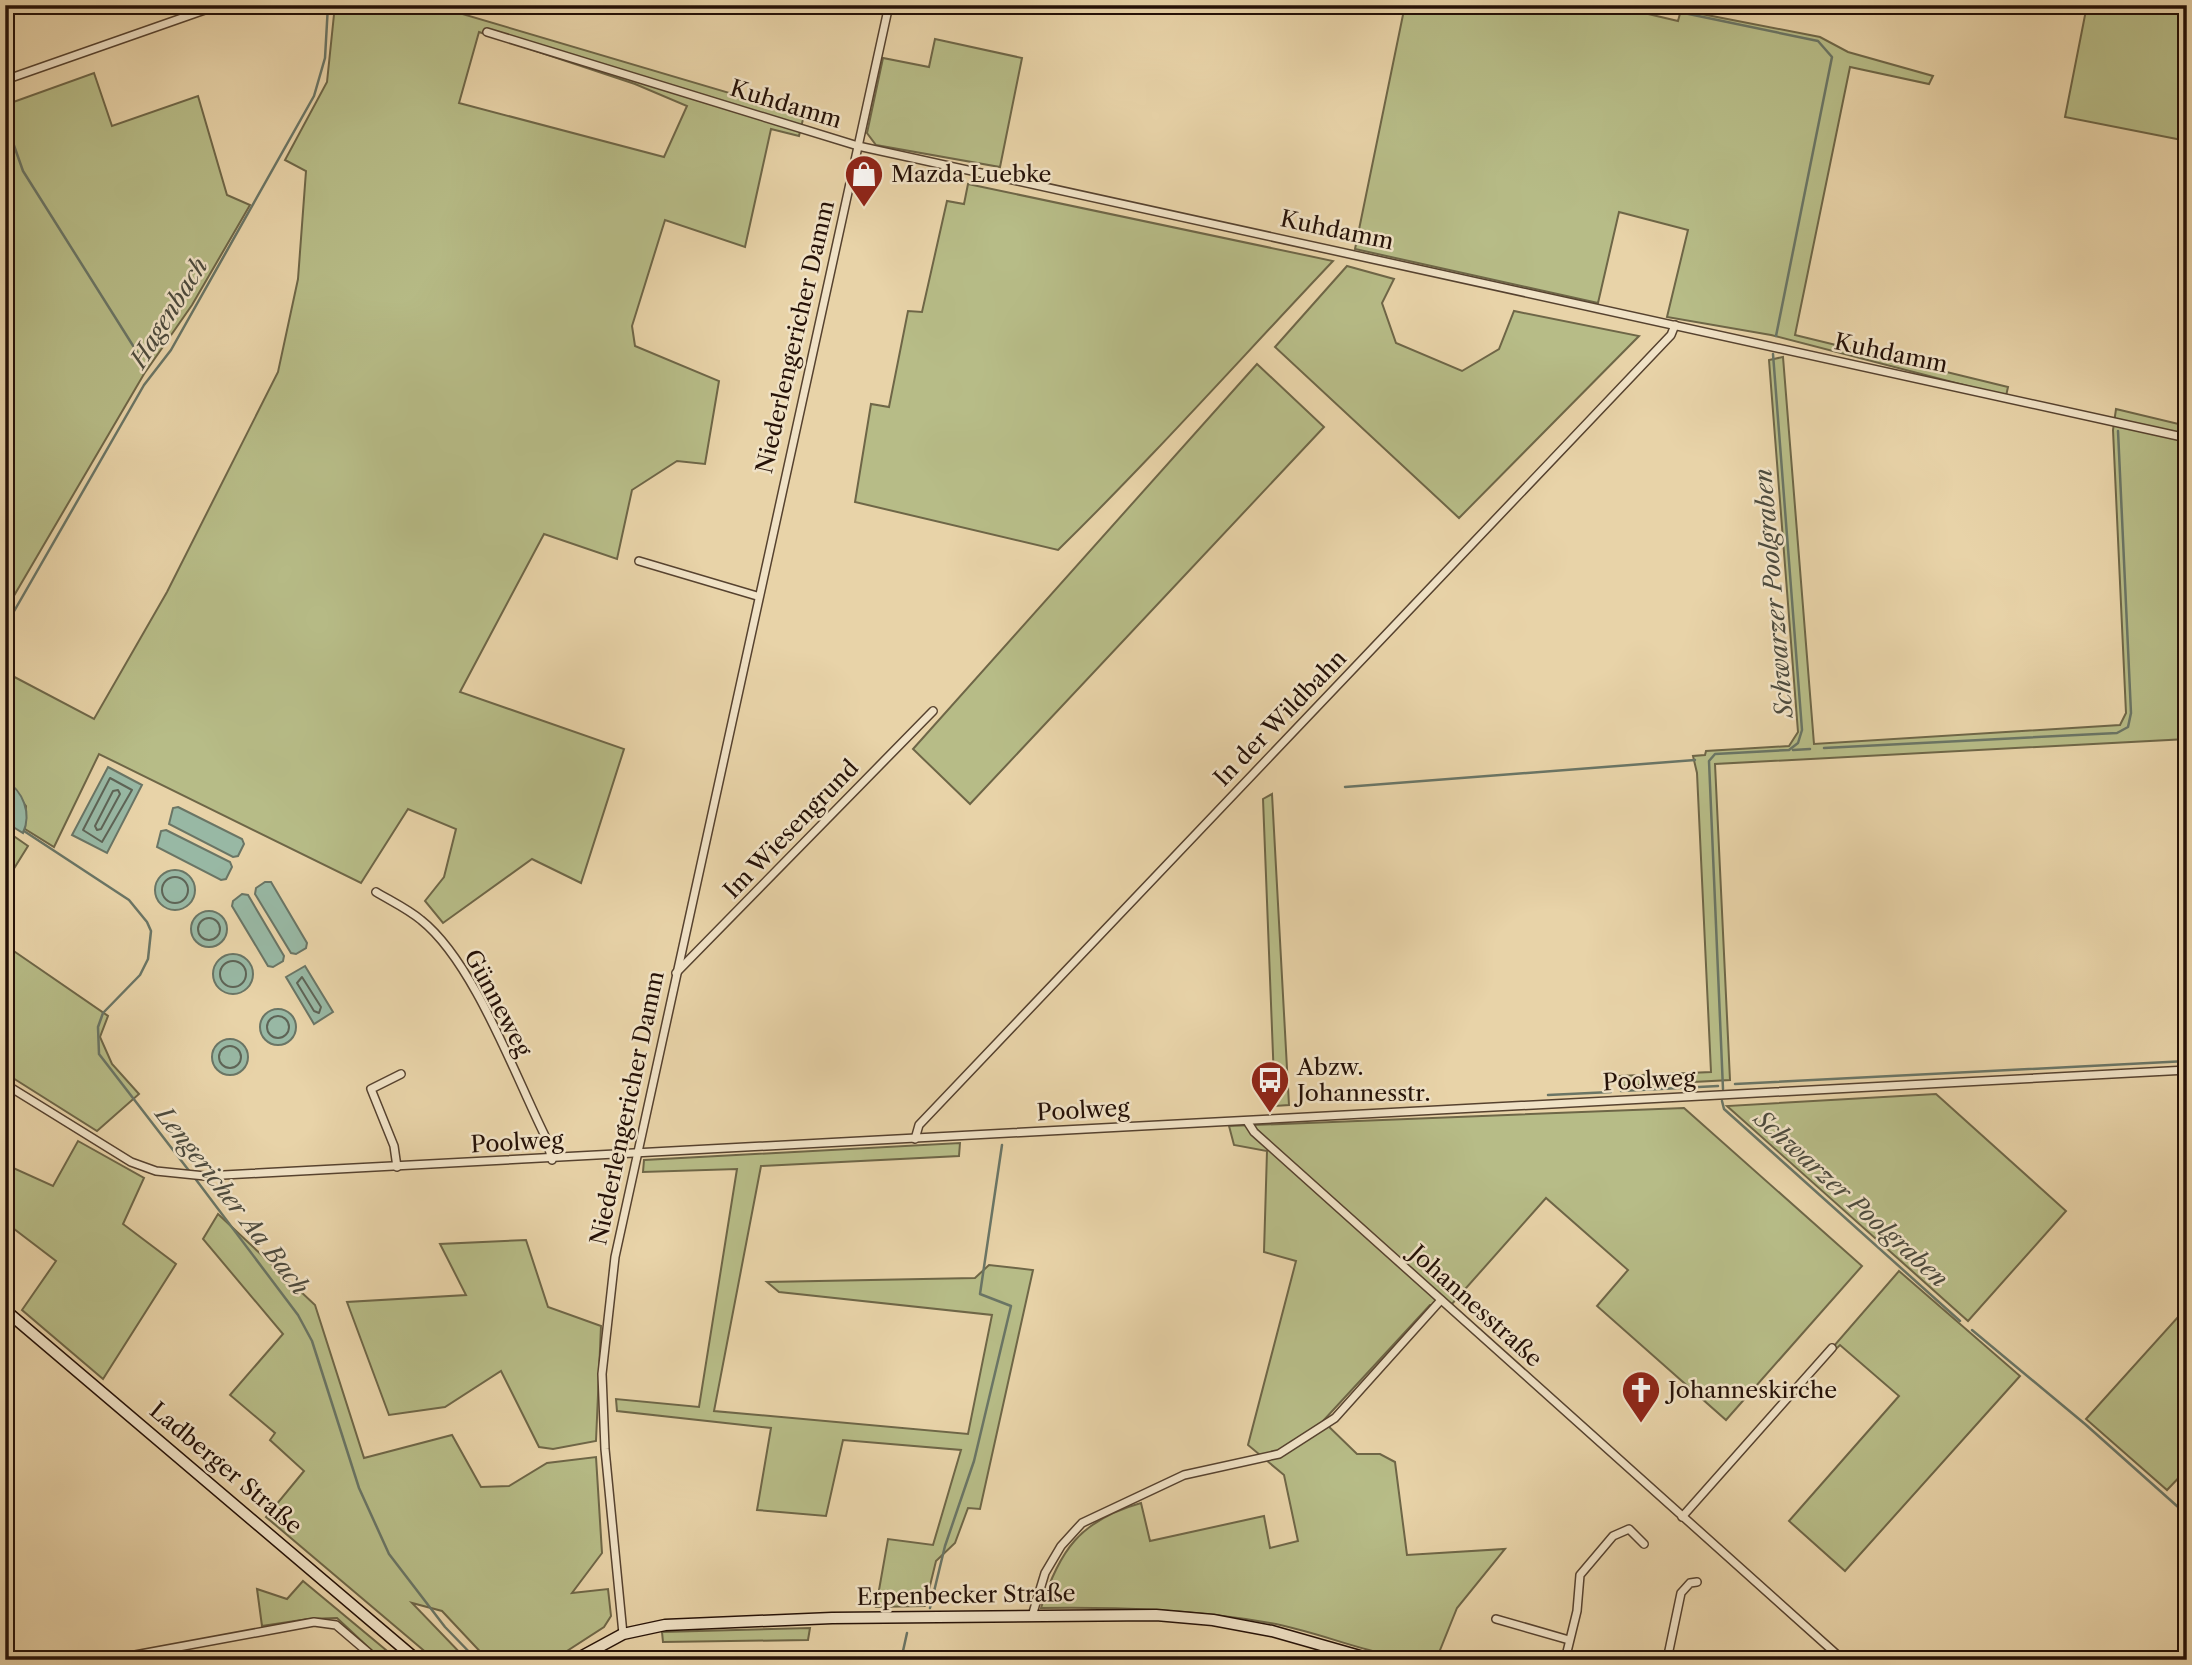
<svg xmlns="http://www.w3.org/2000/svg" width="2192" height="1665" viewBox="0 0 2192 1665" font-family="'Libre Caslon Text',serif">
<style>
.green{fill:#b7bc87;stroke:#6e6647;stroke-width:2;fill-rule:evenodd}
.water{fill:#98b8a4;stroke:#6a7565;stroke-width:2}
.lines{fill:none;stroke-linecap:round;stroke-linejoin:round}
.shore{stroke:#5e6456;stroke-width:2}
.stream{stroke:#6a7565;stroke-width:2.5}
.street-casing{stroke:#56422f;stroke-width:10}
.secondary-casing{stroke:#251107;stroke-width:13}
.street{stroke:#f0e2c6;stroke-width:7}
.secondary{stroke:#f0e2c6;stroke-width:10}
.labels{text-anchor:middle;stroke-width:5;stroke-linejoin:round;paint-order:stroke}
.street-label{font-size:23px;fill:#251107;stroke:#f0e2c6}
.poi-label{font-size:23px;fill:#251107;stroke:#f0e2c6;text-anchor:start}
.water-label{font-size:24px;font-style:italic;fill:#4d4b3e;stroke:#f0e2c6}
</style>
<rect width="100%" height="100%" fill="#e8d3a8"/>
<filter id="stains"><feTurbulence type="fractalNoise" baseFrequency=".00286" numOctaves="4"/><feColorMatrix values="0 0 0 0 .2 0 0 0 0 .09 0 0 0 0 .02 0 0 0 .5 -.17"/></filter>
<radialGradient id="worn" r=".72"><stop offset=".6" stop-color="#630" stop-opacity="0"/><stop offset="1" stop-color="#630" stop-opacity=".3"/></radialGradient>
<g class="green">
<path d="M335,5H432L804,115L799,136L771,129L745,247L665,220L632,326L635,346L719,381L705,464L677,461L632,490L617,559L544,534L460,692L624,749L581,883L532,859L443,923L425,901L444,877L456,829L408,809L361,883L99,754L54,847L25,829L26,806L5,780V672L94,719L167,592L278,372L298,279L306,171L285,160L327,82ZM479,32L635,84L687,106L664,157L459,103Z"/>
<path d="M1405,5H1610L1678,21L1681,10L1820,37L1848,52L1933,76L1929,84L1850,67L1795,335L2008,387L2006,396L1771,335L1667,317L1688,230L1619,212L1598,303L1355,249Z"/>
<path d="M2087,5H2187V141L2065,117Z"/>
<path d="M935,39L1022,58L1000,167L876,145L867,133L883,58L929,67Z"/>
<path d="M94,73L112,126L198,96L227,195L250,205L192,305L144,374L5,611V214L14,210L5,176V105Z"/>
<path d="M968,184L1333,261C1241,358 1153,457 1058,550L855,502L871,404L889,407L908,311L922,312L947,201L964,204Z"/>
<path d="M1347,266L1394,279L1382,303L1396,343L1462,371L1499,349L1514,311L1639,336L1459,518L1275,347Z"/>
<path d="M1783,357L1814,744L2120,725L2126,713L2113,430L2116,409L2187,426V739L1715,764L1730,1080L1619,1086V1076L1711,1072L1697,773L1693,756L1705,755L1706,751L1789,746L1798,732L1769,360Z"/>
<path d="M1257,364L1324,427L970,804L913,749Z"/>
<path d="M1272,794L1289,1105L1275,1106L1263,799Z"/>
<path d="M5,830L28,846L5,883Z"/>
<path d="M5,945L108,1016L100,1037L112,1064L139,1094L97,1131L5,1073Z"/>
<path d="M1936,1094L2066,1211L1968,1321L1727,1106Z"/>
<path d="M1684,1108L1862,1266L1726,1420L1597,1306L1628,1270L1546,1198L1451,1305H1430L1323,1421L1357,1454H1380L1395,1462L1407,1555L1505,1549L1457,1608L1436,1660C1376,1660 1327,1633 1270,1623C1194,1609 1117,1607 1041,1608C1059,1551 1080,1520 1141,1503L1150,1541L1264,1516L1270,1548L1298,1541L1284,1475L1248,1445L1296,1261L1264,1252L1267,1151L1234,1145L1229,1126Z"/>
<path d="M78,1141L144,1178L123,1224L176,1264L103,1379L22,1310L56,1261L5,1222V1173L9,1166L53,1186Z"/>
<path d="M960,1143L959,1156L761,1166L714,1411L968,1434L992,1315L779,1292L767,1282L975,1278L989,1265L1033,1270L980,1509L968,1508L955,1543L936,1561L925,1606L876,1607L888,1539L933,1545L961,1450L843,1440L826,1516L757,1510L771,1428L617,1411L616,1399L699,1407L737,1169L643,1172L644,1160Z"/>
<path d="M218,1214L315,1305L364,1458L452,1435L481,1487L509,1486L547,1463L596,1457L602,1553L572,1593L608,1589L611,1616L604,1627L553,1660H488L442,1611L412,1603L467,1660H435L266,1517L304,1471L270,1440L275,1433L230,1395L283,1334L203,1239Z"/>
<path d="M526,1240L548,1307L601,1326L596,1441L553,1449L539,1447L501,1371L445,1407L389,1415L347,1302L466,1295L440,1244Z"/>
<path d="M1899,1271L2020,1376L1845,1571L1789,1521L1899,1396L1840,1345L1835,1350L1833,1347Z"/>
<path d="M2187,1307V1469L2167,1490L2086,1419Z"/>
<path d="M303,1581L392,1655L397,1660H382L337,1618L308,1619L262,1626L257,1589L287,1599Z"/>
<path d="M810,1628L808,1640L663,1642L662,1632Z"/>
</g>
<g class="water">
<path d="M108,767L142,785L107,853L72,835Z"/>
<path d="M5,780C23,791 32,813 23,833L5,822Z"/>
<path d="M178,807L242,839L244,844L238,856L233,857L169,824L173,808Z"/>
<path d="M166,830L230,862L232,867L226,879L221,880L157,847L161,831Z"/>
<circle cx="175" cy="890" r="20"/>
<path d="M265,882H271L307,943L306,948L296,954L291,953L255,894L256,888Z"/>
<path d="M242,894L248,895L284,956L283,961L273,967L268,966L232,906L233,901Z"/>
<circle cx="209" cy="929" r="18"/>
<circle cx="233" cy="974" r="20"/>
<path d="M305,966L333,1012L314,1024L286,977Z"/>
<circle cx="278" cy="1027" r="18"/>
<circle cx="230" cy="1057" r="18"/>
</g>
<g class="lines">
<g class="shore">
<path d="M110,778L132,790L102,842L83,830Z"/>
<path d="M118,790L120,794L101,829L97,830L95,826L113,791Z"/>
<circle cx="175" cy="890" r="13"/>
<circle cx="209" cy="929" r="11"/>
<circle cx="233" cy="974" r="13"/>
<path d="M302,977L321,1007L319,1013L314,1011L297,983Z"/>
<circle cx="278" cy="1027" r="11"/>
<circle cx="230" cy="1057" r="11"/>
</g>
<g class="stream">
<path d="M1673,5L1679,12L1818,41L1832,57L1776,336"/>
<path d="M5,120L23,171L137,352L140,362"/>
<path d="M5,627L144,385L171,350L314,96L325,58L328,5"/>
<path d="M1824,748L2117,733L2128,727L2131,713L2118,431"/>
<path d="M1793,750L1810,749"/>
<path d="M1345,787L1695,760"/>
<path d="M24,831L129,900L147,922L151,931L148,959L140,975L103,1013L98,1027L99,1054L190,1172"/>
<path d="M1735,1084L2187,1061"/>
<path d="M1723,1089L1709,761L1715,754L1789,750L1798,743L1802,730L1773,354"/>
<path d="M1621,1091L1718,1086"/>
<path d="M1548,1095L1611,1092"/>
<path d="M1722,1101L1724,1109L1960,1321"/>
<path d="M194,1177L298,1315L312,1341L359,1488L389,1554L445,1627L477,1660"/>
<path d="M1972,1330L2085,1424L2187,1515"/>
<path d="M930,1608L945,1546L974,1461L1011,1306L980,1294L1002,1145"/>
<path d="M901,1660L907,1633"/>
</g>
<g class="street-casing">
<g id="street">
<path d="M487,32L858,146L2187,438"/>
<path d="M5,80L219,5"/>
<path d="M639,561L757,596"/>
<path d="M376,892C391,901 408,909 421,920C474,962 515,1076 546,1138L552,1160"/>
<path d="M676,973L933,711"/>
<path d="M5,1084L131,1162L156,1171L205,1176L2187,1070"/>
<path d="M1247,1121L1254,1132L1843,1660"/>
<path d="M915,1139L919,1125L1671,335L1675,325"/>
<path d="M397,1167L394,1146L371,1089L401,1074"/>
<path d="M1682,1517L1832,1348"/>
<path d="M1032,1616L1045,1573L1061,1546L1082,1523L1184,1475L1279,1454L1335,1418L1441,1300"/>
<path d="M1496,1619L1569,1640"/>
<path d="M623,1634L605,1449L602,1374L615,1257L889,5"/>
<path d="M108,1660L314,1622L336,1625L377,1660"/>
<path d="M1565,1660L1577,1611L1580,1575L1613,1536L1629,1529L1644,1544"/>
<path d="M1667,1660L1681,1593L1690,1583L1697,1582"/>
</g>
</g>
<g class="secondary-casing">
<g id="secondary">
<path d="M5,1310L417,1660"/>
<path d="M575,1660L623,1634L665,1625L832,1618L1156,1615L1213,1620L1272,1631L1374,1660"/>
</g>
</g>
<use href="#street" class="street"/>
<use href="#secondary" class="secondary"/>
</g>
<defs>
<g id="shop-pin" transform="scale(2.0125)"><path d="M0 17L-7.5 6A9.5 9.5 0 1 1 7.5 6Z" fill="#8f2418" stroke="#f0e2c6"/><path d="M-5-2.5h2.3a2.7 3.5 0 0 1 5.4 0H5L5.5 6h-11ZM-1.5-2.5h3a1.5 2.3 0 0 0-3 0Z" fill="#fff"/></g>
<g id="bus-pin" transform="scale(2.0125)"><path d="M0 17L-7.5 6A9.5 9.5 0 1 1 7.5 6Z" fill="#8f2418" stroke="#f0e2c6"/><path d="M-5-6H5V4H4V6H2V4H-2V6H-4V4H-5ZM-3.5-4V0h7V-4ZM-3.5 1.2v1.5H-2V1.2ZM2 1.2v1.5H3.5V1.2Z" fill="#fff"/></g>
<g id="church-pin" transform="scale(2.0125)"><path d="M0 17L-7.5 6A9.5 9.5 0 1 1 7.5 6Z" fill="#8f2418" stroke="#f0e2c6"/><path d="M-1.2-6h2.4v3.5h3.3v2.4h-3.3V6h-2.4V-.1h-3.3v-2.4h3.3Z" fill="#fff"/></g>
</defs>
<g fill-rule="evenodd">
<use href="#shop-pin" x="864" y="174"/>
<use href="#bus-pin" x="1270" y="1080"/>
<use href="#church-pin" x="1641" y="1390"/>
</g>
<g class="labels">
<g class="street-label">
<text transform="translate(786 104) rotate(17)" y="8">Kuhdamm</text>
<text transform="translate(1337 230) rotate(12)" y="8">Kuhdamm</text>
<text transform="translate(795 337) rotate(-77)" y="8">Niederlengericher Damm</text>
<text transform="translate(1891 353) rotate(12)" y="8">Kuhdamm</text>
<text transform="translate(1280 718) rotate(-46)" y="8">In der Wildbahn</text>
<text transform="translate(791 829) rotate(-46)" y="8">Im Wiesengrund</text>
<text transform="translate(498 1003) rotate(62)" y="8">Günneweg</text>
<text transform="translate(1649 1080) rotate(-3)" y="8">Poolweg</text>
<text transform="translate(627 1108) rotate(-78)" y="8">Niederlengericher Damm</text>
<text transform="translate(1083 1110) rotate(-3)" y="8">Poolweg</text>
<text transform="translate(517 1142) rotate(-3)" y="8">Poolweg</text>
<text transform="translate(1476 1306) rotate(42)" y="8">Johannesstraße</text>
<text transform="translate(226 1468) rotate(40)" y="8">Ladberger Straße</text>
<text transform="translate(966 1595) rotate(-1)" y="8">Erpenbecker Straße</text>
</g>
<g class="poi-label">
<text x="891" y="182">Mazda Luebke</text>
<text x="1297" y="1075">Abzw.<tspan x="1297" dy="26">Johannesstr.</tspan></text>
<text x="1668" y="1398">Johanneskirche</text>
</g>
<g class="water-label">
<text transform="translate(169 313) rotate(-58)" y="8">Hagenbach</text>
<text transform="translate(1774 593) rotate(-95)" y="8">Schwarzer Poolgraben</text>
<text transform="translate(1851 1199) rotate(42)" y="8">Schwarzer Poolgraben</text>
<text transform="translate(232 1201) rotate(52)" y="8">Lengericher Aa Bach</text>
</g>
</g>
<rect width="2192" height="1665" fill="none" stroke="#e8d3a8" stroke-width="28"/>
<rect x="7" y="7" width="2178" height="1651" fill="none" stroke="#251107" stroke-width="3.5"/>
<rect x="14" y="14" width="2164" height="1637" fill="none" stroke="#251107" stroke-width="2"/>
<rect width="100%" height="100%" filter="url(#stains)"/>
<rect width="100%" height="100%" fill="url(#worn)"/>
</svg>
